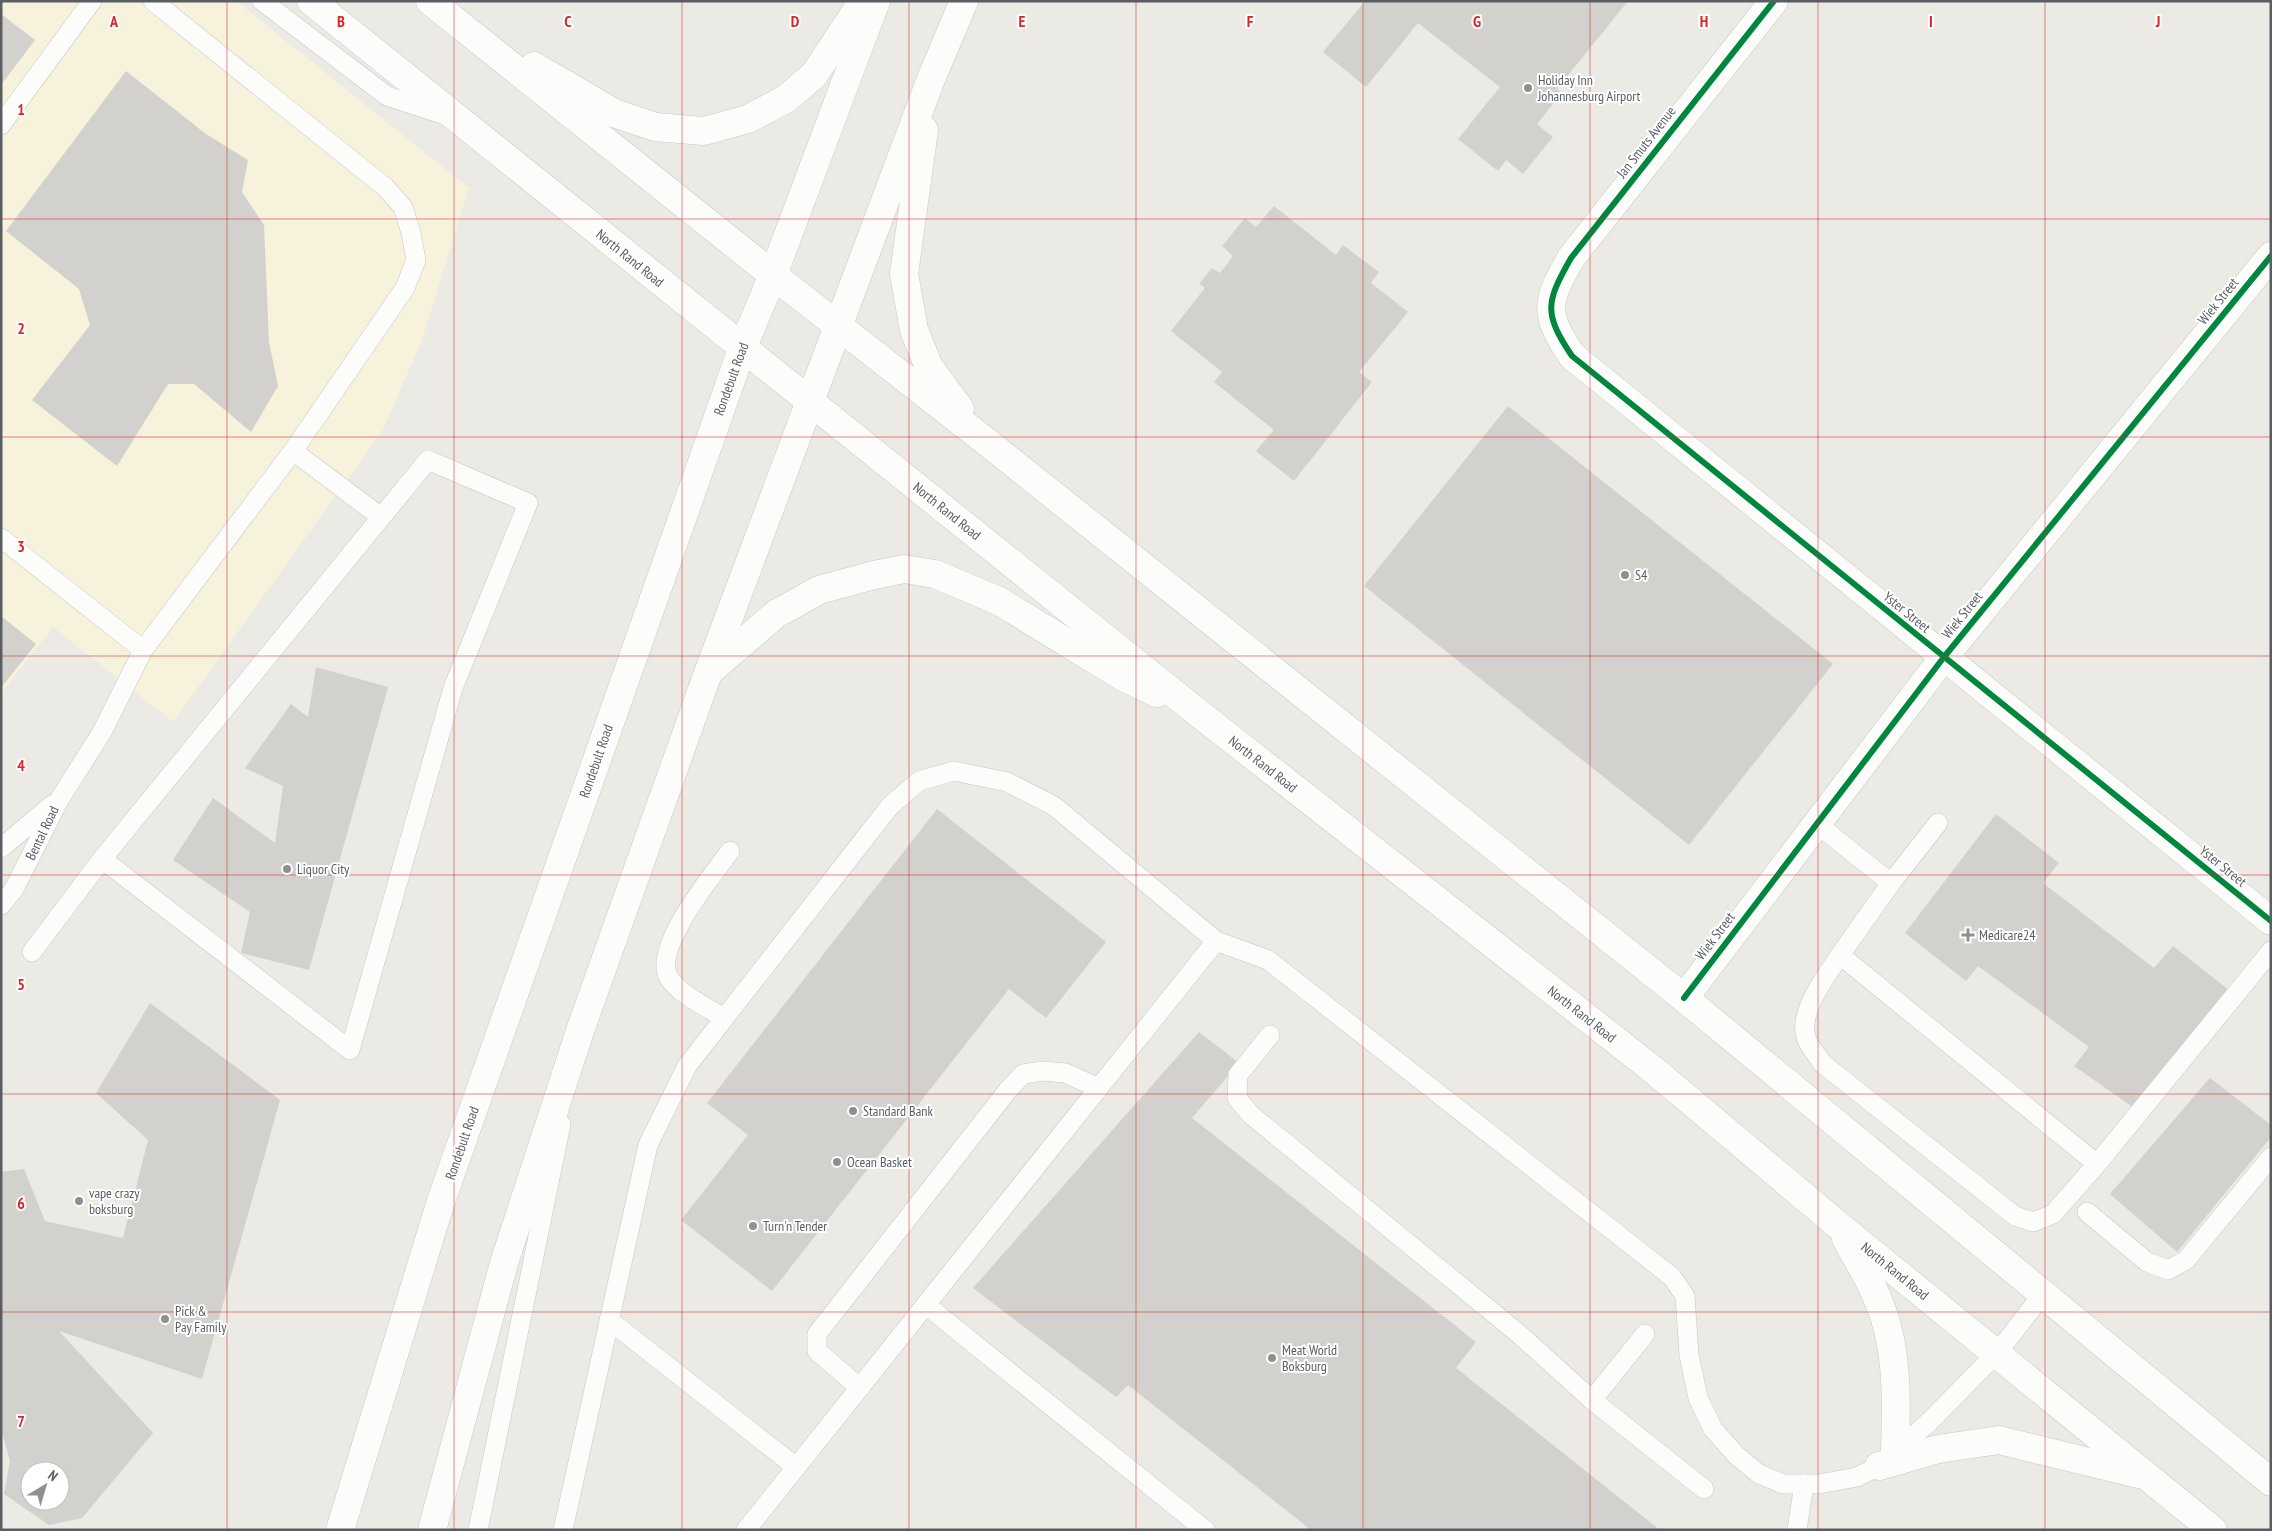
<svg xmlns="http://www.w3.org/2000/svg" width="2272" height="1531" viewBox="0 0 2272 1531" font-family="'PT Sans Narrow',sans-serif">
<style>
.commercial{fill:#f6f2dc}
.building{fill:#d2d1cd;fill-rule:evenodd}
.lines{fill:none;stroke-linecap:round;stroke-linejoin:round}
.lane-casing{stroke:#c7c8c6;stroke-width:20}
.street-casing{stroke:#c7c8c6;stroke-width:29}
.secondary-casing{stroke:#c8c9c8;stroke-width:29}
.lane{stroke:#fcfcfb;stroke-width:19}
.street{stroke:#fcfcfb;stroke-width:28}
.secondary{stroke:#fcfcfb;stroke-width:28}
.cycleway-casing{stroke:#fff;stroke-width:9}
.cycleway{stroke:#00873e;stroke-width:6}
.grid{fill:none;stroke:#d62828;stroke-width:1;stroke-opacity:0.55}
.poi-dot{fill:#8d8f90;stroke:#fff;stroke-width:2}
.labels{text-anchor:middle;stroke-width:4;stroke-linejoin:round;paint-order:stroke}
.poi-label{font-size:14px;fill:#5a5e63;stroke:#fff;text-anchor:start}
.street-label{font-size:14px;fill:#5a5e63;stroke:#fff}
.grid-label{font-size:16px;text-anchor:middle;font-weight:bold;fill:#d62828;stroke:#fff;stroke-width:4;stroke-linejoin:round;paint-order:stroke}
</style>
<rect width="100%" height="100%" fill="#ebeae4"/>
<path class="commercial" d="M1,1H236L469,188L422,340L383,430L173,722L53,627L1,693Z"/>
<g class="building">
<path d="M1365,1H1628L1557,89L1562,93L1537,124L1553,137L1523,174L1506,160L1498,171L1458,139L1500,87L1418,23L1366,87L1323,52Z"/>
<path d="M1,14L35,40L1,85Z"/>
<path d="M126,71L206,134L248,160L242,192L264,225L269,342L278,386L251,432L194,384H168L117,466L32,400L90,325L79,289L6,231Z"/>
<path d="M1274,206L1336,255L1343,245L1379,272L1371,283L1408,312L1359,372L1372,382L1294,481L1256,451L1274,430L1214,382L1222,372L1171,331L1205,288L1199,284L1212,268L1220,273L1233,256L1222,246L1245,218L1256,227Z"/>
<path d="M1508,406L1833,664L1689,845L1364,586Z"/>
<path d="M1,616L36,644L1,688Z"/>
<path d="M316,667L388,687L309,970L241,953L250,912L173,860L213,798L275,843L283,786L245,768L291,704L308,717Z"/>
<path d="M937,809L1106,942L1046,1018L1009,989L772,1291L681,1220L748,1135L707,1103Z"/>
<path d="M1996,814L2059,863L2043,883L2154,968L2173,946L2230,991L2137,1110L2074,1066L2089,1047L1978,966L1966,981L1905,933Z"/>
<path d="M150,1003L280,1100L202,1379L59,1331L153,1433L82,1518L49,1525L4,1494L10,1461L1,1428V1172L24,1169L45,1221L123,1238L148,1140L96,1093ZM30,1471H60V1501H30Z"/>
<path d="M1199,1032L1239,1063L1192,1118L1476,1342L1456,1368L1660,1530H1311L1128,1385L1116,1397L973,1288Z"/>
<path d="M2210,1078L2271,1125V1137L2177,1252L2110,1194Z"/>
</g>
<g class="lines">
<g class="lane-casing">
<g id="lane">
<path d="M262,1L387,96L445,115"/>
<path d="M1,125L92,1"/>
<path d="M293,451L381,517"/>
<path d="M1,538L143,650"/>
<path d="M1817,824L1891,883L1938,823"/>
<path d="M1,848L52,805"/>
<path d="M1891,883L1840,955L2097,1164"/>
<path d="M1,905L14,889L59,800L102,732L143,650L293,451L405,288L416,260L411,233L403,207L385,187L153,1"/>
<path d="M32,952L102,859L428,460L528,503L453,688L350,1050L102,859"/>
<path d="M1840,955C1827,974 1798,1013 1806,1037C1808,1046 1818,1056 1823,1064L2015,1216L2033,1222L2053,1214L2097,1164L2271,951"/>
<path d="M724,1018C707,1007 680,995 669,978C651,949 713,875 730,851"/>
<path d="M1270,1035L1238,1075L1237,1098L1250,1114L1519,1334L1592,1400L1704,1489"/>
<path d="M2087,1212L2147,1262L2168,1270L2186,1260L2271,1157"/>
<path d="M926,1305L1205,1530"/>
<path d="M609,1320L796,1467"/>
<path d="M860,1388L817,1351V1334L1008,1090L1023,1074L1043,1071L1065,1073L1099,1088"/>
<path d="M1592,1400L1645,1334"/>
<path d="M478,1530L561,1124"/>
<path d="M563,1530L648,1145L687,1066L890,806L919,781L954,771L1007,782L1054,806L1216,941L1268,960L1672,1277L1685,1296L1689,1355L1698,1398L1713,1429L1736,1455L1759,1474L1783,1484H1819L1857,1477L1879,1466L1929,1422L1997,1353L2043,1294"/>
<path d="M746,1530L1216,941"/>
<path d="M1797,1530L1804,1484"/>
</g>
</g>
<g class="street-casing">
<g id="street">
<path d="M1774,1L1571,258C1546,302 1543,313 1572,356L2271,921"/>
<path d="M1684,998L1944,657L2271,256"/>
</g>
</g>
<g class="secondary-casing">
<g id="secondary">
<path d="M311,1L1197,712L1651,1068L1838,1225L2213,1530"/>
<path d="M430,1L773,275L983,439L1684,998L2271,1482"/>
<path d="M534,66L614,113L655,127L704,131L748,119L786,99L814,75L863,1"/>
<path d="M924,130L904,274L914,330L929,367L960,409"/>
<path d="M711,670L776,614L819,590L874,575L904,569L935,574L999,601L1123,677L1157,693"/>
<path d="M1846,1239C1862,1267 1879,1295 1887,1326C1898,1367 1896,1410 1895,1452"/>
<path d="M1879,1466L1938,1449L1999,1440L2138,1474"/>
<path d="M340,1530L441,1201L742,349L773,275L876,1"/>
<path d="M432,1530L504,1263L581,1028L708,673L931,79L964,1"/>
</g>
</g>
<use href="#lane" class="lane"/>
<use href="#street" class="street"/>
<use href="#secondary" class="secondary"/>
<g class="cycleway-casing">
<g id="cycleway">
<path d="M1774,1L1571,258C1546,302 1543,313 1572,356L2271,921"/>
<path d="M1684,998L1944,657L2271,256"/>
</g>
</g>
<use href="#cycleway" class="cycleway"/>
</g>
<path class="grid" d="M227,1V1530M454,1V1530M682,1V1530M909,1V1530M1136,1V1530M1363,1V1530M1590,1V1530M1818,1V1530M2045,1V1530M1,219H2271M1,437H2271M1,656H2271M1,875H2271M1,1094H2271M1,1312H2271"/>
<g class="poi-dot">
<circle cx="1528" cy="88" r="5"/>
<circle cx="1625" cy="575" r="5"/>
<circle cx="287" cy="869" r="5"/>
<path d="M1965.5 927.5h5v5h5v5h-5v5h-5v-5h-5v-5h5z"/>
<circle cx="853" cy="1111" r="5"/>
<circle cx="837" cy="1162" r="5"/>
<circle cx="79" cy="1201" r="5"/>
<circle cx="753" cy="1226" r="5"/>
<circle cx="165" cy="1319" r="5"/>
<circle cx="1272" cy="1358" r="5"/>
</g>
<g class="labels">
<g class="poi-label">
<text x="1538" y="85">Holiday Inn<tspan x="1538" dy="16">Johannesburg Airport</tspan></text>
<text x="1635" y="580">S4</text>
<text x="297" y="874">Liquor City</text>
<text x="1979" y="940">Medicare24</text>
<text x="863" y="1116">Standard Bank</text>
<text x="847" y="1167">Ocean Basket</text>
<text x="89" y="1198">vape crazy<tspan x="89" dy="16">boksburg</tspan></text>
<text x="763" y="1231">Turn'n Tender</text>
<text x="175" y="1316">Pick &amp;<tspan x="175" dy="16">Pay Family</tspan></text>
<text x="1282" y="1355">Meat World<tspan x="1282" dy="16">Boksburg</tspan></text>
</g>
<g class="street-label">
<text transform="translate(1646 142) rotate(-52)" y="5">Jan Smuts Avenue</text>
<text transform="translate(630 258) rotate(39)" y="5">North Rand Road</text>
<text transform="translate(2218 301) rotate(-51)" y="5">Wiek Street</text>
<text transform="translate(731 379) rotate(-70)" y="5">Rondebult Road</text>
<text transform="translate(947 511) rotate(39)" y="5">North Rand Road</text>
<text transform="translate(1907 612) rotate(39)" y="5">Yster Street</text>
<text transform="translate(1962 615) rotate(-51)" y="5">Wiek Street</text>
<text transform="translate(596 761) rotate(-71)" y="5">Rondebult Road</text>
<text transform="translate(1263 764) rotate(38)" y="5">North Rand Road</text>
<text transform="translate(42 833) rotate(-64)" y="5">Bental Road</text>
<text transform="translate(2223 866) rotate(39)" y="5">Yster Street</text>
<text transform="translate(1715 936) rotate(-53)" y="5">Wiek Street</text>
<text transform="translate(1582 1014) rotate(38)" y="5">North Rand Road</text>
<text transform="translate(462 1143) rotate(-71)" y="5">Rondebult Road</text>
<text transform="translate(1895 1271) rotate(39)" y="5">North Rand Road</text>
</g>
</g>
<g class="grid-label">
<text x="114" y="27">A</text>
<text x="341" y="27">B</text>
<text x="568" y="27">C</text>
<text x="795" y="27">D</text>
<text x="1022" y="27">E</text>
<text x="1250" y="27">F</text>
<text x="1477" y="27">G</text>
<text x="1704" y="27">H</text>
<text x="1931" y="27">I</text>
<text x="2158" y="27">J</text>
<text x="21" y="115">1</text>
<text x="21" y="334">2</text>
<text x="21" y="552">3</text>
<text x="21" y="771">4</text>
<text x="21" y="990">5</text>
<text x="21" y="1209">6</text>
<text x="21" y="1427">7</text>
</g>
<rect width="2272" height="1531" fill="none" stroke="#5a5e63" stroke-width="5"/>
<g transform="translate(45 1486) rotate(38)"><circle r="24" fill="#ffffff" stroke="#bdbfc1"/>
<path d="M0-4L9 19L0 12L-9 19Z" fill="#8d8f90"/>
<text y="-8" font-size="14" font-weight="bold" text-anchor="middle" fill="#5a5e63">N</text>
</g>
</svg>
